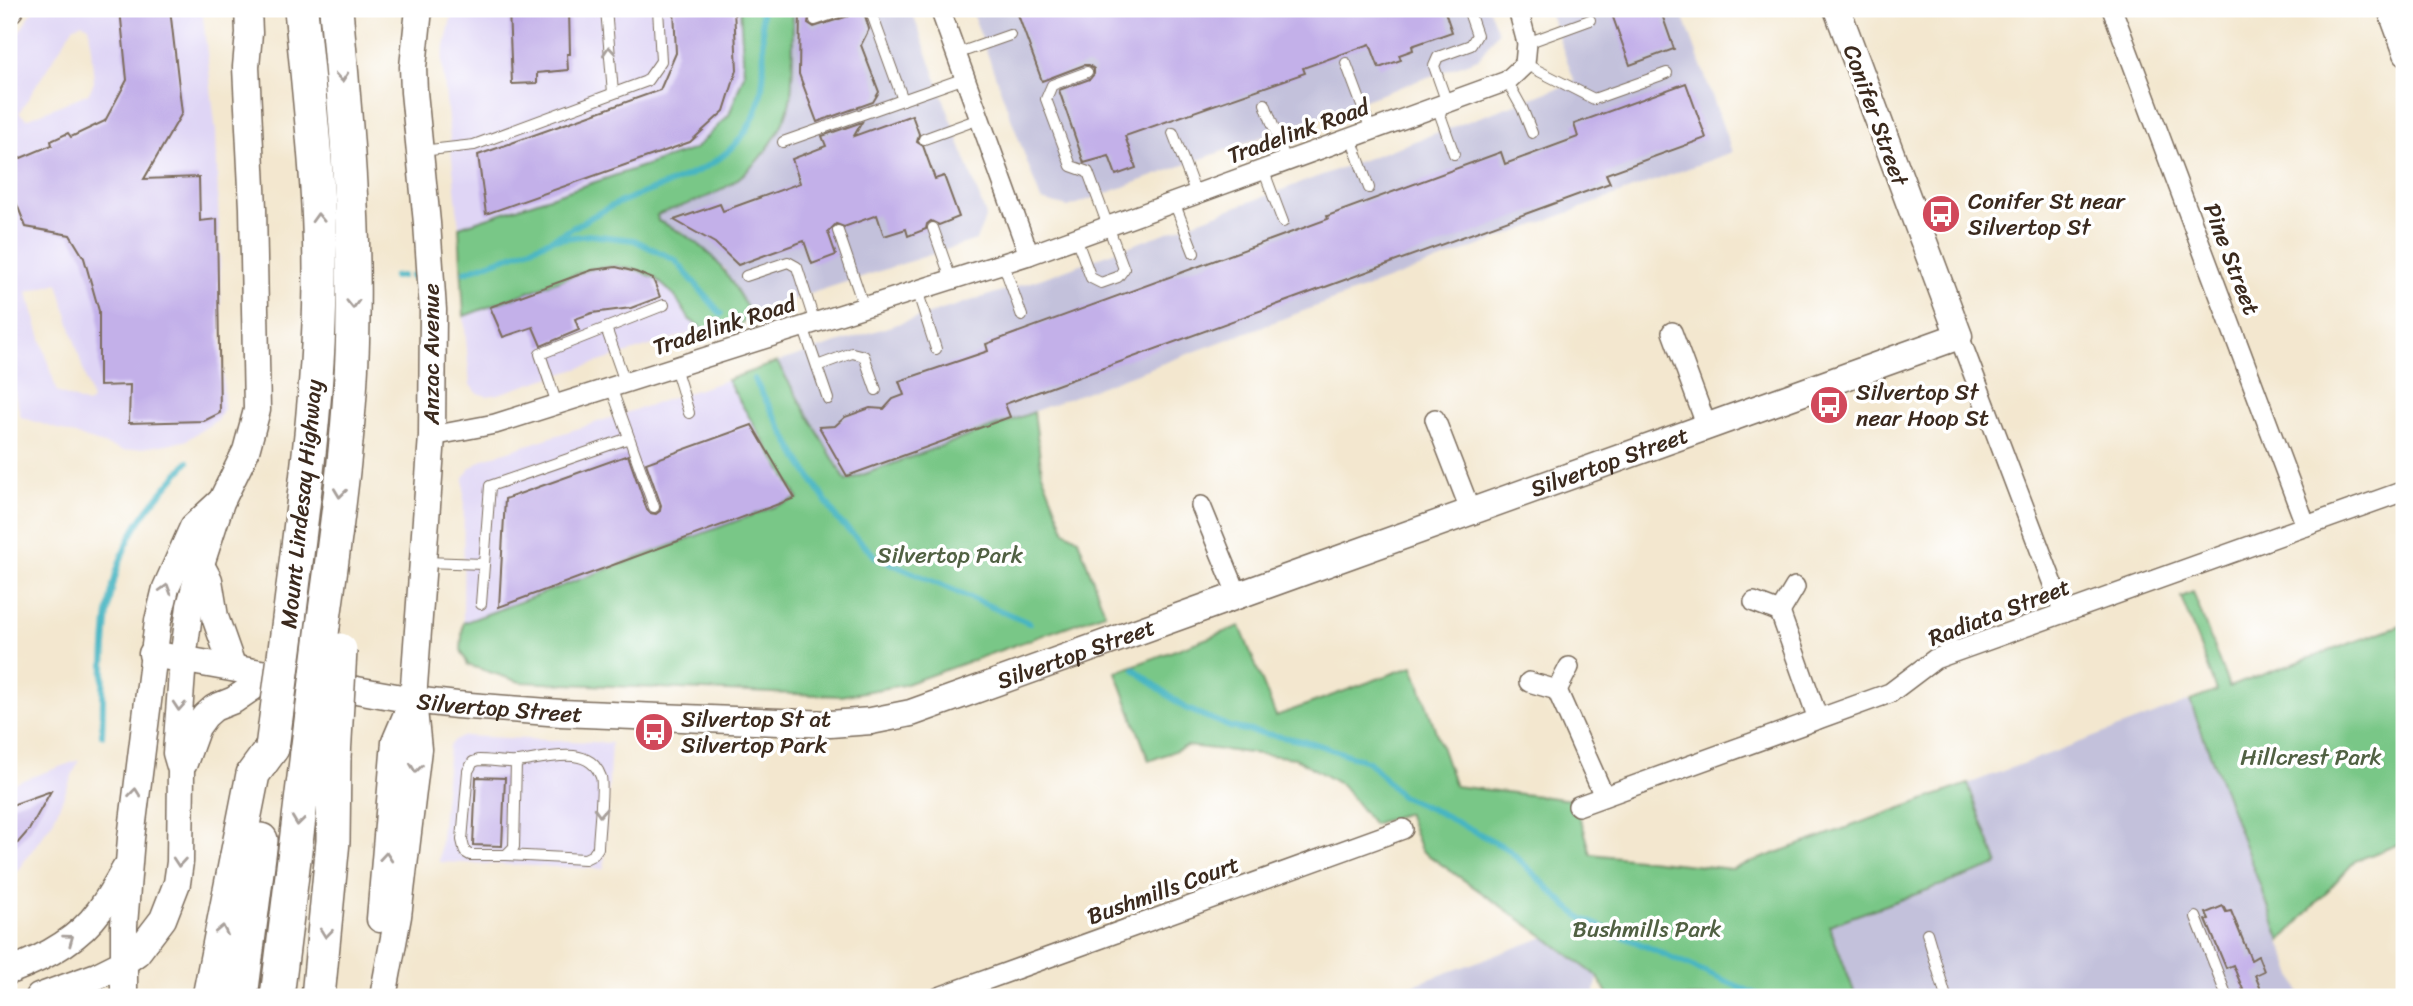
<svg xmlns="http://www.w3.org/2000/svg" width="2413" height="1006" viewBox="0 0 2413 1006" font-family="Sriracha,sans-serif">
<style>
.built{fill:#dfd5f5;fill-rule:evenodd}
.industrial{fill:#c3c1db}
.green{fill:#79c787;stroke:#5a7852;stroke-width:2}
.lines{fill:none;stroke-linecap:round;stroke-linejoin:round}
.stream{stroke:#47b5c2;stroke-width:6}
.building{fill:#c3b0e9}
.lane-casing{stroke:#7b6c5c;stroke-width:12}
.street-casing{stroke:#7b6c5c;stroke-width:22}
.secondary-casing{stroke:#7b6c5c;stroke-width:29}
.highway-casing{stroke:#7b6c5c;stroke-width:36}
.lane{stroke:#fff;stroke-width:10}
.street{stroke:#fff;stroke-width:19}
.secondary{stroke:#fff;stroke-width:26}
.highway{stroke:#fff;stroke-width:33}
.highway-bridge-casing{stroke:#7b6c5c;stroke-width:36;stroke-linecap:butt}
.highway-bridge{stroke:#fff;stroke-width:33}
.oneway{stroke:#a79f9a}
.labels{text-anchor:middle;stroke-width:7;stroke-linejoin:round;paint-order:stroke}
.street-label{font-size:23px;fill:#3b2a1e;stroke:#fff}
.poi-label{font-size:23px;fill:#3b2a1e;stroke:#fff;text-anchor:start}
.park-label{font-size:23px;fill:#516143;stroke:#fff}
</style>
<rect width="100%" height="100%" fill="#fff"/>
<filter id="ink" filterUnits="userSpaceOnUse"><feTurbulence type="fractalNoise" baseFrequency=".0143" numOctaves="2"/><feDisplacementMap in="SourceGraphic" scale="14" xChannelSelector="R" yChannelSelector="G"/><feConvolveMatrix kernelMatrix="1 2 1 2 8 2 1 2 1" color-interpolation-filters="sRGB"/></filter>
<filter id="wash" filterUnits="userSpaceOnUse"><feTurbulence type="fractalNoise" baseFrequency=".00686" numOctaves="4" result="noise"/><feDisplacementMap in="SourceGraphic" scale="28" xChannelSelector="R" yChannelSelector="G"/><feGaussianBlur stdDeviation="1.57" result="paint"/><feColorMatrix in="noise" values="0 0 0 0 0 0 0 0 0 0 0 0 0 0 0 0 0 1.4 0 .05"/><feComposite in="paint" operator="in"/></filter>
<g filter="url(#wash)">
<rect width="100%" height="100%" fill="#f3e7cf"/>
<g class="built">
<path d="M34,9H202L216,132L224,409L217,420L185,441L124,451L21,417L9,373V48ZM82,23L89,26L94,82L89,93L27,119L19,113L74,26ZM58,283L92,401L87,404L57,392L27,292Z"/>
<path d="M453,9H740L744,74L729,115L695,149L459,227L442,60Z"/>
<path d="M616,266L637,270L655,278L674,295L690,320L703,329L498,394L487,396L477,393L470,385L464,316L590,269Z"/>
<path d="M727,380L798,498L463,623L464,478L470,468L484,459Z"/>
<path d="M465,736L611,743L604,869L439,862L449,746L454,740Z"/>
<path d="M79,760L53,821L18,870L9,878V785Z"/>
</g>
<g class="industrial">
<path d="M793,9H911L986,216L976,240L750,313L724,268L683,232L658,221L657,215L722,190L748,171L765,151L783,120L791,97Z"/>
<path d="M971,9H1489L1498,32L1478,59L1068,207L1041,200Z"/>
<path d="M1548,9H1681L1732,152L846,481L777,362L1040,279L1575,82Z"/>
<path d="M2190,701L2301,997H1856L1829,925L1998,865L1968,784Z"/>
<path d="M1545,937L1598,977L1594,997H1380Z"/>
</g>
<g class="green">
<path d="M740,9H793C792,37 794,67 791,95C786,132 754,171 723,189C703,201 678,206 657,215L658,221C710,244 723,266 750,313L742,324L712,334L690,320L674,295L655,278L637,270L616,266L590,269L464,316L459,227L695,149L729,115L744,74Z"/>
<path d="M777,362L846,481L1034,412L1042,473L1065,531L1078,539L1105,613L903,685L841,696L520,682L468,665L461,650L463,623L798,498L727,380Z"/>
<path d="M2193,592L2229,687L2404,624V842L2355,861L2281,941L2190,701L2217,691L2181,597Z"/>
<path d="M1240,626L1276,716L1413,666L1455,786L1572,800L1583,826L1591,854L1732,869L1968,784L1998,865L1829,925L1856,997H1609L1598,977L1545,937L1421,850L1407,813L1373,824L1343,786L1295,758L1187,746L1149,761L1116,672Z"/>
</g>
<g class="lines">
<g class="stream">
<path d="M557,239L590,235L634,240L675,260L721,314"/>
<path d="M465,272C493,261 523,253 550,240C574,229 596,212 621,202C667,182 724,172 750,124C770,89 763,47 761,9"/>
<path d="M411,276L420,275"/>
<path d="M394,277L402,276"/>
<path d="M754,379L798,458L838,520L876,557L1029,623"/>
<path d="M1134,669L1185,708L1230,727L1313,743L1369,762L1401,796L1440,813L1508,849L1569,908L1583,919L1762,997"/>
<path d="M102,735C105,665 99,587 137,525C150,504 172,480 188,462"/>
</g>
</g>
<g id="blocks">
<g class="building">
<path d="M120,9H170L182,113L144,179L199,177L200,221L217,219L220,413L204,421L129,423L130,385L99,386V311L84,258L70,235L26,227L9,185V163L52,145L51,141L68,133L71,137L105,121L127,80Z"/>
<path d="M509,9H569L570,54H567L568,70L537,73V83L512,84Z"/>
<path d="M674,9H734L737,70L724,111L690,142L486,214L478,155L660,90L676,53Z"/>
<path d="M800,9H825L809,16L808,23L814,27L849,16L854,9H863L869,29L861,45L879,92L873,102L817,122L799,74Z"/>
<path d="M1016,9H1444L1452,32L1412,46L1413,50L1399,55L1401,60L1379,68L1370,44L1303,68L1305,73L1125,136L1136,168L1116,175L1109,156L1084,163L1059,90L1090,79L1094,74V69L1089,65H1084L1042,81Z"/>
<path d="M1610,9H1660L1674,49L1630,65Z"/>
<path d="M1686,83L1706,138L1606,174L1610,183L1005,404L1010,417L847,476L819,427L835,426L845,417L870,408L884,409L893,399L904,395L899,381L988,351L986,344L1328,219L1327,216L1501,152L1505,164L1578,137L1574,124Z"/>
<path d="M912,115L919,134L917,142L923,146L935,179L944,176L959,217L939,225L931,221L927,224L926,229L908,236L906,229L884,236L877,215L844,227L836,224L828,232L836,255L812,264L804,241L738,265L715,243L674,220L720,204L723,211L800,183L792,159L826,146L822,136L862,122L854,136Z"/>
<path d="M616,267L636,272L653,279L660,297L631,308L592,313L575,319L579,330L541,346L533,327L503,337L490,307L592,270Z"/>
<path d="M752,425L795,498L499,607L505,499L628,455L647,510L650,513L656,514L660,511L661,505L646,463Z"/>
<path d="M476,777L505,778L502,846L473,845Z"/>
<path d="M51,791L29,830L9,853V806Z"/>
<path d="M2223,906L2226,912L2231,911L2251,960L2258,956L2264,971L2255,975L2264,997H2246L2233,965L2226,968L2206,920L2209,919L2206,913Z"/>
</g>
</g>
</g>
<g filter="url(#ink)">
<use href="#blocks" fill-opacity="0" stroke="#7b6c5c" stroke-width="2"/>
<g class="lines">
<g class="lane-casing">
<g id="lane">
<path d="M606,9L613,93"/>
<path d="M870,9L903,100"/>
<path d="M815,20L847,9"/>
<path d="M1527,43L1590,20"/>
<path d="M956,54L1010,35"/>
<path d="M1346,63L1371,130"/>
<path d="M1525,64L1594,99L1667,73"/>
<path d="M1507,81L1522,108L1532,133"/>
<path d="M1447,103L1434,66L1438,57L1471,45L1477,35L1468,9"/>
<path d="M1265,104L1286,161"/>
<path d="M1437,106L1454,154"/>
<path d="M1173,133L1196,194"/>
<path d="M1351,138L1369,188"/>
<path d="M924,139L979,119"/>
<path d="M783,142L965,78"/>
<path d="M421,151L474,145L647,81L661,61L658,9"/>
<path d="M1263,169L1283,222"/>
<path d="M1174,202L1194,253"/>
<path d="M933,228L951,279"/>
<path d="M838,231L864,307"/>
<path d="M1076,238L1091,278L1101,283L1118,277L1124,269L1088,172L1071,166L1046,99L1052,85L1087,72"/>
<path d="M1003,263L1022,316"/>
<path d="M746,276L788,262L797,267L815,323"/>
<path d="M917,290L936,349"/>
<path d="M803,326L828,399"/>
<path d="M606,328L625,382"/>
<path d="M817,366L852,353L864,356L876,390"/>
<path d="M675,367L689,413"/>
<path d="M611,387L654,507"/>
<path d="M557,404L540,354L664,305"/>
<path d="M425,562L484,564"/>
<path d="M481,604L490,486L629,438"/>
<path d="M506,855L585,859L593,855L598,848C598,836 604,785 601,777C589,742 542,760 517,762C505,763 491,760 479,760L473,762L468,771L462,840L465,852L470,855H506L514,847L516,762"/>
<path d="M2196,917L2227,997"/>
<path d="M1927,933L1946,997"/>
</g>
</g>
<g class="street-casing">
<g id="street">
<path d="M940,9L1029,255"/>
<path d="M2112,9L2306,526"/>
<path d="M2387,9L2404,55"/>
<path d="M1672,332L1707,427"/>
<path d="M1959,336L2064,613"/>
<path d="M1435,419L1471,512"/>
<path d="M432,436L495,424L1029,255L1507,81L1525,64L1527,43L1518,9"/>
<path d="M1201,506L1238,596"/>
<path d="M1754,602L1780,612L1795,587"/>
<path d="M1780,612L1818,719"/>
<path d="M1529,682L1557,690L1569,667"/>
<path d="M1557,690L1604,796"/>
<path d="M1578,806L1890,693L1935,659L2404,491"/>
<path d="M939,997L1403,829"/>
</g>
</g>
<g class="secondary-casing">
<g id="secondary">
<path d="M9,10L10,9"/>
<path d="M201,565L209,580L215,617L233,668"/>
<path id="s1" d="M152,654L413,700L457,705L561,713L830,724L871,721L911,713L1959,336L1837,9"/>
<path d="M184,763L197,727L205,716L214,708L234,700L272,674"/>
<path d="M380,919L395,742L412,702"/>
<path d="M9,971C42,959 78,940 99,911C109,898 117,883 125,869"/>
<path d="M39,997L97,976L123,963L137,953L163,919L177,883L180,862L181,770L176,753L183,660L190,606L201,564L221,502L246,451L257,410L253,208L246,67L249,33L248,9"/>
<path d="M124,997V925L131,838L158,621L166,588L193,527L219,503"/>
<path d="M383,997L398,916L418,749L413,700L432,436L433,310L427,223L414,92L413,67L419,9"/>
</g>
</g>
<g class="highway-casing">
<g id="highway">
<path d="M289,619C303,504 320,390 320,274C320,186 309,97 301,9"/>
<path d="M323,626C337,524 352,421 353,318C355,215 345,111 336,9"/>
<path d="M209,997L253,774L272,748"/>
<path d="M241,997L261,840"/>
<path d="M277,997L307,753"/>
<path d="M318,997L333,841L334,757"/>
</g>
</g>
<use href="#lane" class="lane"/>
<use href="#street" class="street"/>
<use href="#secondary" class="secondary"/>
<use href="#highway" class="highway"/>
<g class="highway-bridge-casing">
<g id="highway-bridge">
<path d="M272,748L289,619"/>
<path d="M307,753L323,626"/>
<path d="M334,757L340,650"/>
</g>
</g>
<use href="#highway-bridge" class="highway-bridge"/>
</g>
<defs><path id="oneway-chevron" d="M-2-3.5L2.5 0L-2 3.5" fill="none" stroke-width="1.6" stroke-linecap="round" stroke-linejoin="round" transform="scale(1.75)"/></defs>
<g class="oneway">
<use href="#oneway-chevron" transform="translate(609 51) rotate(-95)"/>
<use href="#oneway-chevron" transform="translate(342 77) rotate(85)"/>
<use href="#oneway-chevron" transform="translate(318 218) rotate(-92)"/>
<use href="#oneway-chevron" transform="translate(353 304) rotate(89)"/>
<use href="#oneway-chevron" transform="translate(340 493) rotate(97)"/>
<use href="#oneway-chevron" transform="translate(166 589) rotate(-73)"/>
<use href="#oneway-chevron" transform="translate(179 706) rotate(94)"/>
<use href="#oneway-chevron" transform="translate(416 768) rotate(97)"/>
<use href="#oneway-chevron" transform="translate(135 793) rotate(-84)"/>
<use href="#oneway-chevron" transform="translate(600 812) rotate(93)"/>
<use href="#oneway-chevron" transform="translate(298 821) rotate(97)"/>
<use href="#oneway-chevron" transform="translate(386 857) rotate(-85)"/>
<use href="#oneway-chevron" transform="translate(179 862) rotate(95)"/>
<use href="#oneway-chevron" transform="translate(222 930) rotate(-78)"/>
<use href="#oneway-chevron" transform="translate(326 933) rotate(96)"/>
<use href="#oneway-chevron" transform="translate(69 939) rotate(-36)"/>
</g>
</g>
<defs>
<g id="bus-disc" transform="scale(2.0125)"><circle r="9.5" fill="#d1495b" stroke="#fff"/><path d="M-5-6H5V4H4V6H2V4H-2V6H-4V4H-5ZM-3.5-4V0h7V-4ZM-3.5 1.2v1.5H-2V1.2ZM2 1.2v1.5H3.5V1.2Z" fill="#fff"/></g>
</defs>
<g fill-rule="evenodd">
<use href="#bus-disc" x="1941" y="214"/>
<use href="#bus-disc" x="1829" y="405"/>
<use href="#bus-disc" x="654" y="732"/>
</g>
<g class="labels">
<g class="street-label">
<text transform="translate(1876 115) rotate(70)" y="8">Conifer Street</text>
<text transform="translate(1298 131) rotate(-20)" y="8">Tradelink Road</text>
<text transform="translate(2232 259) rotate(69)" y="8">Pine Street</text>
<text transform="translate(724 325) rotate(-18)" y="8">Tradelink Road</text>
<text transform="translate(431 354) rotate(-90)" y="8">Anzac Avenue</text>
<text dy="8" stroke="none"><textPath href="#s1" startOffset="1507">Silvertop Street</textPath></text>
<text transform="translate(301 504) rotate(-84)" y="8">Mount Lindesay Highway</text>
<text transform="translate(1999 612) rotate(-21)" y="8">Radiata Street</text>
<text dy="8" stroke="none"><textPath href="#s1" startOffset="940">Silvertop Street</textPath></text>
<text dy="8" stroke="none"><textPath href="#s1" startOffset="352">Silvertop Street</textPath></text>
<text transform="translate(1163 890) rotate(-20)" y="8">Bushmills Court</text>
</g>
<g class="poi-label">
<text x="1968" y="209">Conifer St near<tspan x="1968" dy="26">Silvertop St</tspan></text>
<text x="1856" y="400">Silvertop St<tspan x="1856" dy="26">near Hoop St</tspan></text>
<text x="681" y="727">Silvertop St at<tspan x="681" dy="26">Silvertop Park</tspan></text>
</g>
<g class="park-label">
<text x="950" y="563">Silvertop Park</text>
<text x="2311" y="765">Hillcrest Park</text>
<text x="1647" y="937">Bushmills Park</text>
</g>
</g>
<rect width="2413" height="1006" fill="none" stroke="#fff" stroke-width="35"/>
</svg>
